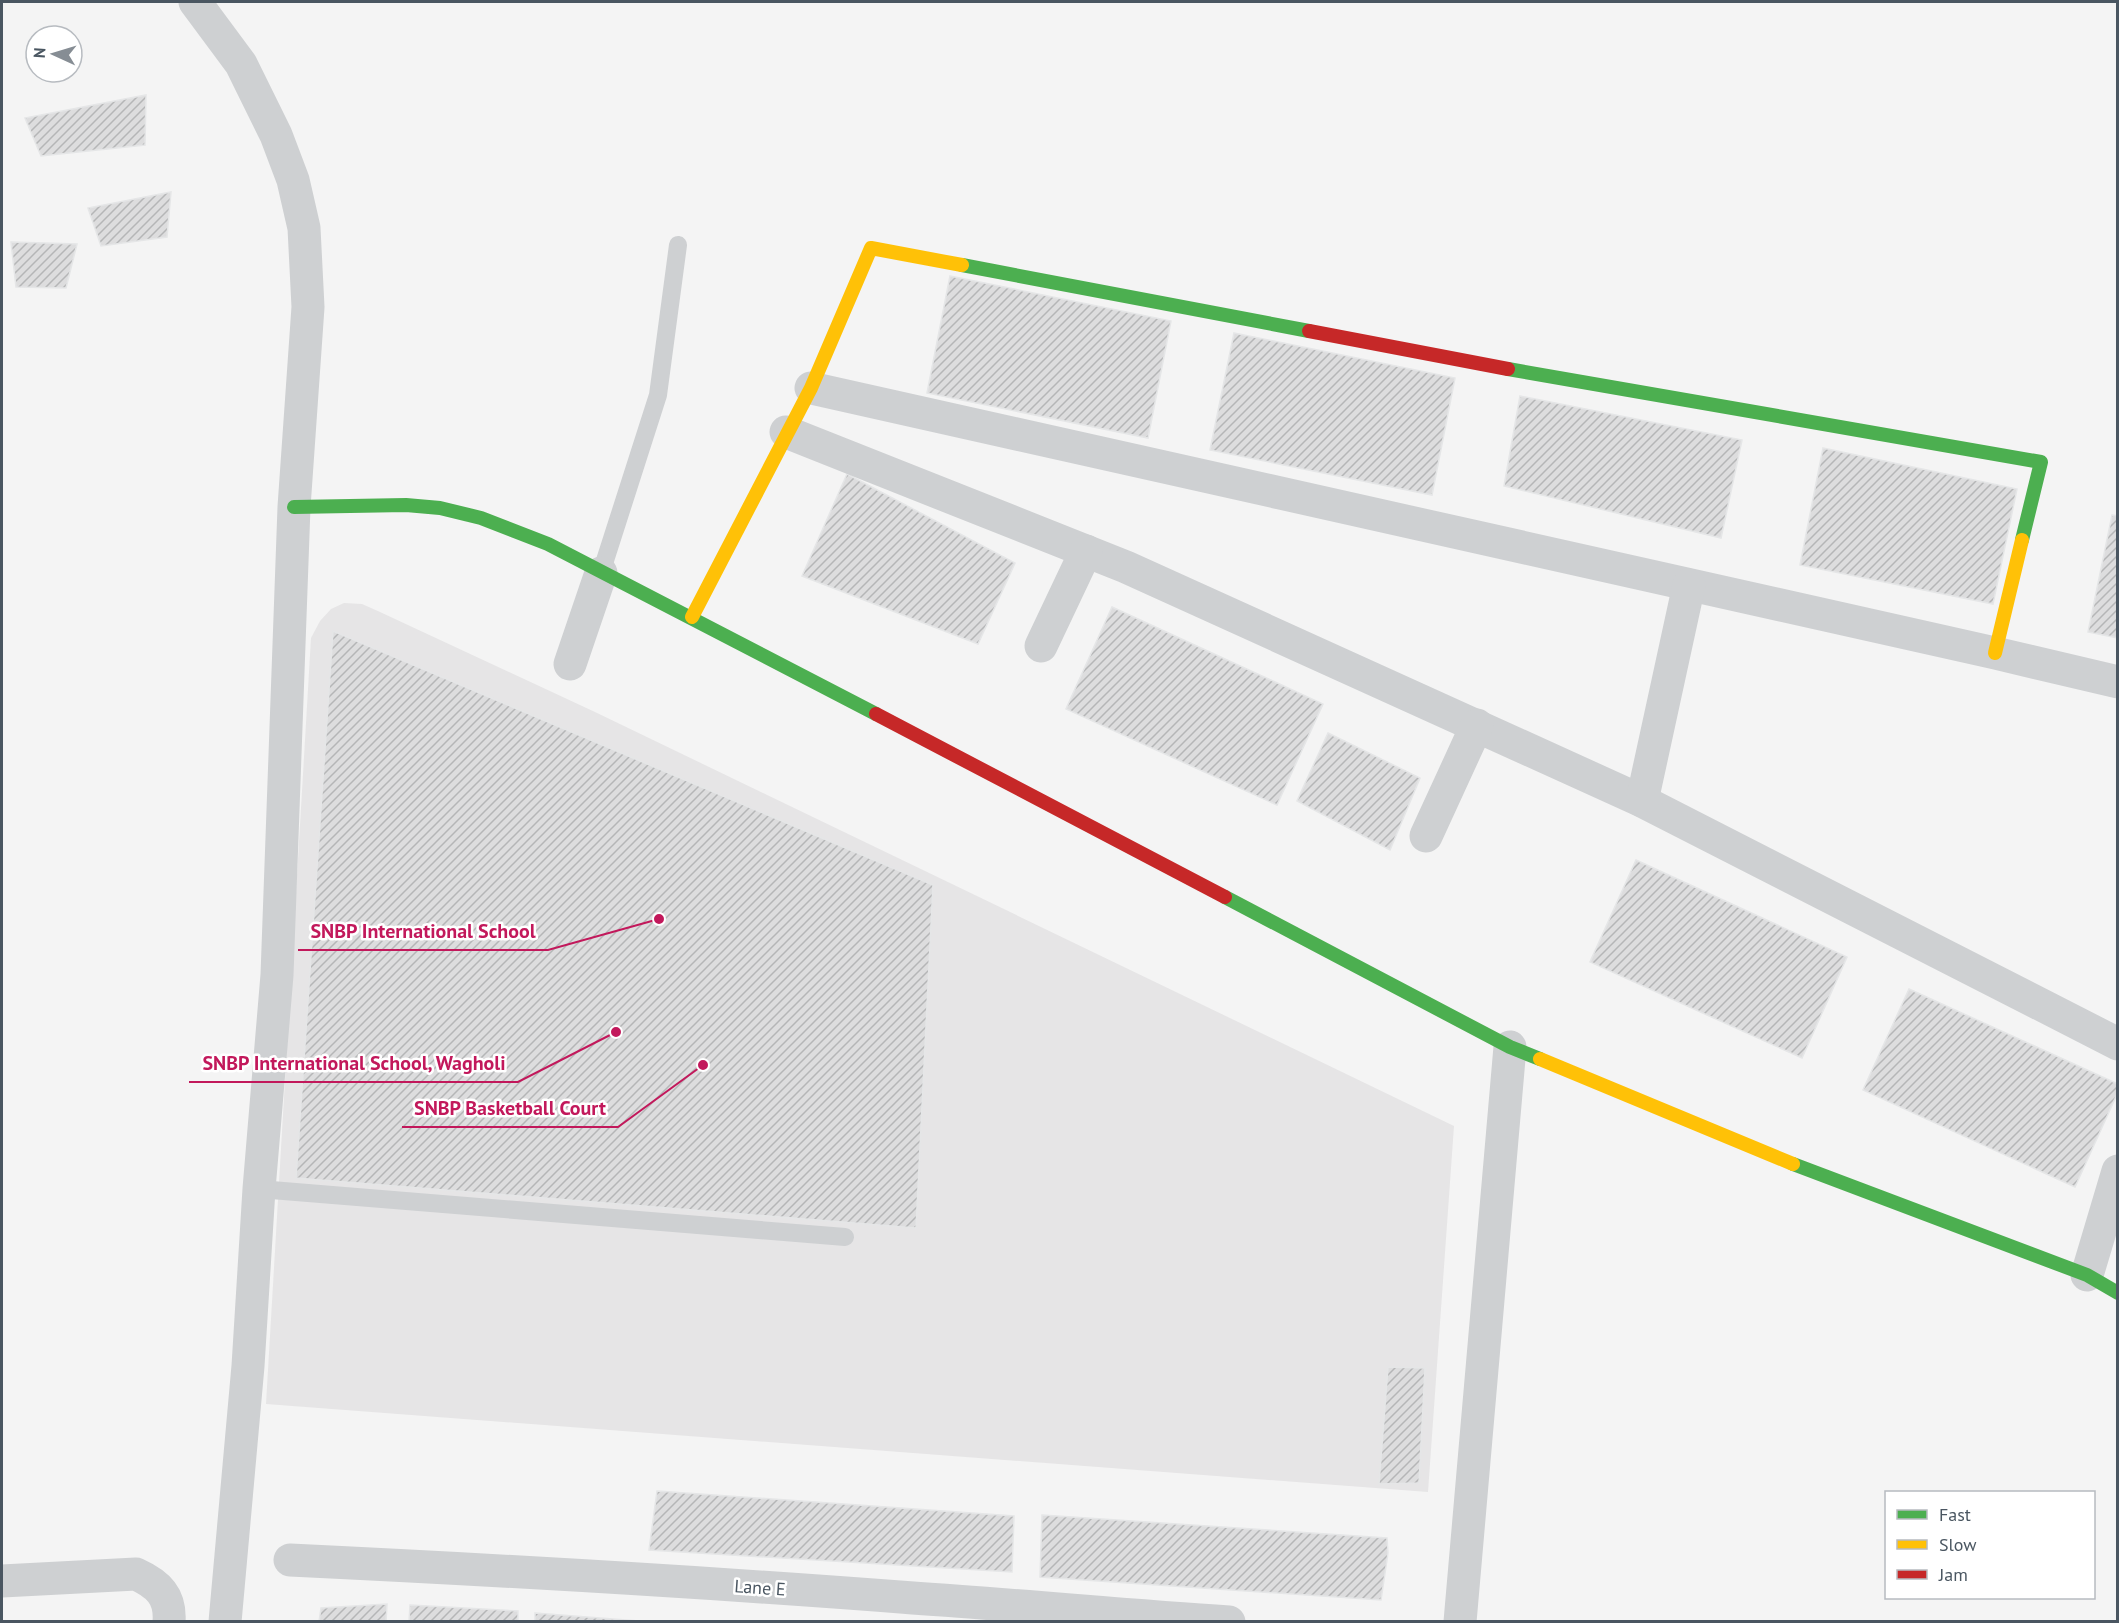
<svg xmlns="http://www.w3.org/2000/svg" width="2119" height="1623" viewBox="0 0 2119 1623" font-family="'PT Sans',sans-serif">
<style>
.education{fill:#e6e5e6}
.building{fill:url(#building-hatch);stroke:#e5e6e7;stroke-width:1.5}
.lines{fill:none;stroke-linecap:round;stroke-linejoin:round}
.lane{stroke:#ced0d2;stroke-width:18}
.street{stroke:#ced0d2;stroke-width:33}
.fast{stroke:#4caf50;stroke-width:14}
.slow{stroke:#ffc107;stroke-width:14}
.jam{stroke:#c62828;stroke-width:14}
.labels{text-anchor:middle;stroke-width:5;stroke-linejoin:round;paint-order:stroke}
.street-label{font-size:18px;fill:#4a5661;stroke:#fff}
.leader{fill:none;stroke:#c2185b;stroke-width:2}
.callout-dot{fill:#c2185b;stroke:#fff;stroke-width:2}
.callout-label{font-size:20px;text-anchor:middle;font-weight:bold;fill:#c2185b;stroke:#fff;stroke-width:5;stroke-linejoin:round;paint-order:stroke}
</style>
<defs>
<pattern id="building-hatch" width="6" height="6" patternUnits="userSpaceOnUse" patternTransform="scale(1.5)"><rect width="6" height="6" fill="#ddddde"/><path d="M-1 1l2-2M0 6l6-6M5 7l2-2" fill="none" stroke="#b5b6b7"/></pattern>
</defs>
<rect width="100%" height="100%" fill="#f4f4f4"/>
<path class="education" d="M344,603L362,604L380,612L595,712L1454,1126L1428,1492L266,1404L311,638L320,621L331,609Z"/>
<g class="building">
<path d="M146,95L145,145L41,156L25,118Z"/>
<path d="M171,192L167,237L101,246L88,208Z"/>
<path d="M11,242L77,244L66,288L16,287Z"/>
<path d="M950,276L1171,321L1148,438L927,393Z"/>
<path d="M1234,333L1455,378L1432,495L1210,450Z"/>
<path d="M1520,396L1742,440L1721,538L1504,486Z"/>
<path d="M1823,448L2017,489L1993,604L1800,565Z"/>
<path d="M847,474L1015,563L978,644L802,576Z"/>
<path d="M2112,515L2118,516V638L2088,632Z"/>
<path d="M1112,607L1323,704L1277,805L1066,709Z"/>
<path d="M333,631L933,885L916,1228L296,1178Z"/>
<path d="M1328,733L1420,778L1390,850L1297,801Z"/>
<path d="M1636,860L1847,957L1802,1058L1590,962Z"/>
<path d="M1909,989L2118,1084V1092L2075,1187L1863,1090Z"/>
<path d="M1388,1367L1425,1368L1419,1483L1379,1484Z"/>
<path d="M657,1491L1014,1516L1012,1572L649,1550Z"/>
<path d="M1042,1515L1387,1538L1388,1553L1381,1600L1040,1577Z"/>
<path d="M387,1604L386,1622H319L321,1608Z"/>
<path d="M410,1605L518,1611V1622H409Z"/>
<path d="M535,1613L638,1621V1622H535Z"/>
</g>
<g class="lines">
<g class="lane">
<path d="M601,573L658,395L678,245"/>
<path d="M259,1189L845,1237"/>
</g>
<g class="street">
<path d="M195,2L241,64L276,135L293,180L304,228L308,307L294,507L277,975L259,1189L248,1366L225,1622"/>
<path d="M811,388L1995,653L2118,682"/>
<path d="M786,432L1126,567L1642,801L2118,1044"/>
<path d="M1041,646L1086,551"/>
<path d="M570,664L601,573"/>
<path d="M1642,801L1689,585"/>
<path d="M1426,836L1477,725"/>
<path d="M2087,1275L2118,1171"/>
<path d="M290,1560C498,1570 706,1582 913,1598C1019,1605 1124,1615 1229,1622"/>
<path d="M2,1581L136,1574C158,1584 171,1596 169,1622"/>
<path d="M1460,1622L1510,1047"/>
</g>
<g class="fast">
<path d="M962,265L1309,331"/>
<path d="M1508,369L2041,462L2022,540"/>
<path d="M294,507L406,505L440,508L481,518L548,544L876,714"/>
<path d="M1225,897L1510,1047L1540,1059"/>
<path d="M1793,1164L2087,1275L2118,1293"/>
</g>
<g class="slow">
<path d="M692,617L811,388L871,248L962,265"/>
<path d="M1995,653L2022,540"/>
<path d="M1540,1059L1793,1164"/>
</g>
<g class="jam">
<path d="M1309,331L1508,369"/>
<path d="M876,714L1225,897"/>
</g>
</g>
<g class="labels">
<g class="street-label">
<text transform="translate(760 1588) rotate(4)" y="6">Lane E</text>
</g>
</g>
<path class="leader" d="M659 919L548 950H298M616 1032L518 1082H189M703 1065L618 1127H402"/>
<g class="callout-dot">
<circle cx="659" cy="919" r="6"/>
<circle cx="616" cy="1032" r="6"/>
<circle cx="703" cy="1065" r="6"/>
</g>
<g class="callout-label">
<text x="423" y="938">SNBP International School</text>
<text x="354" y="1070">SNBP International School, Wagholi</text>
<text x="510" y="1115">SNBP Basketball Court</text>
</g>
<rect width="2119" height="1623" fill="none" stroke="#4a5661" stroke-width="6"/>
<rect x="1885" y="1491" width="210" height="108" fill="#ffffff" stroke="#b7bbc0" stroke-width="1.5"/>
<rect x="1897" y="1510" width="30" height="9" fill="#4caf50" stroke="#b7bbc0" stroke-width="1.5"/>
<text x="1939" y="1521" font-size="18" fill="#4a5661">Fast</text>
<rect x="1897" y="1540" width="30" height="9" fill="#ffc107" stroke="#b7bbc0" stroke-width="1.5"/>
<text x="1939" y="1551" font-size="18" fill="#4a5661">Slow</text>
<rect x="1897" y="1570" width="30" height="9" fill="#c62828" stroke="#b7bbc0" stroke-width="1.5"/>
<text x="1939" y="1581" font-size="18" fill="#4a5661">Jam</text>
<g transform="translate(54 54) rotate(274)"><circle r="28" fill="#ffffff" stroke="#b7bbc0" stroke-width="1.5"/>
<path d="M0-4.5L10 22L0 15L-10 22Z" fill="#868d94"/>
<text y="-9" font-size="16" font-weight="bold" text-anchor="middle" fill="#4a5661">N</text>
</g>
</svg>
